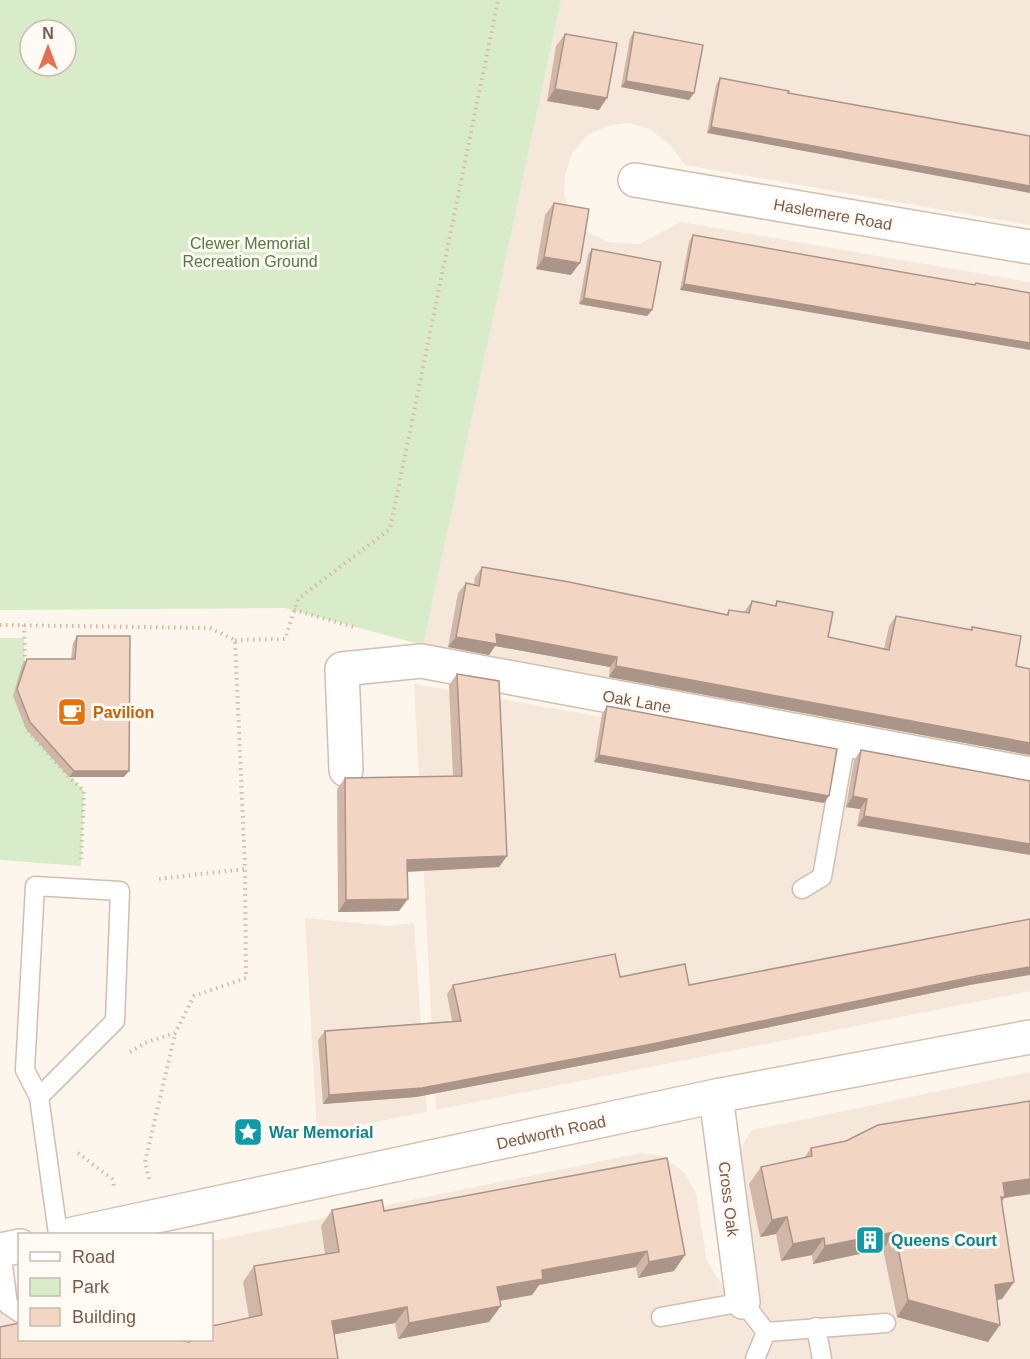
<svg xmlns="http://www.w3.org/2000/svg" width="1030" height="1359" viewBox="0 0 1030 1359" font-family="Helvetica,sans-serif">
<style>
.residential{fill:#f5e8da}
.green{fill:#d8ecc9;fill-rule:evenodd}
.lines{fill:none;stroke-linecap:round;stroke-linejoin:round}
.service-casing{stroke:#d1beb0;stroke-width:21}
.minor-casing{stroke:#d1beb0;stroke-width:36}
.secondary-casing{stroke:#d6c0b0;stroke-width:36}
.path{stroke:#d9b8a5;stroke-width:4;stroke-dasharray:1.5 4.5;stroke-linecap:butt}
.service{stroke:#fff;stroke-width:18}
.minor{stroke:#fff;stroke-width:33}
.secondary{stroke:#fff;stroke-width:33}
.wall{fill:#d1b7a8}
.shaded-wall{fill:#aa9588}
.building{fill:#f3d5c3;stroke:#aa9588;stroke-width:1.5}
.labels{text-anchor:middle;stroke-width:6;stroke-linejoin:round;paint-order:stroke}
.street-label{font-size:16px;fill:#7a5c4d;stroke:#fffaf3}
.park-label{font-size:16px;fill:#537a41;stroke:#fffaf3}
.food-label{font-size:16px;font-weight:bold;fill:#c56008;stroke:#fffaf3;text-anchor:start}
.culture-label{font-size:16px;font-weight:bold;fill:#0d838f;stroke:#fffaf3;text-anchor:start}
</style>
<rect width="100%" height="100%" fill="#fdf6ec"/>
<g class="residential">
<path d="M561,0H1030V225L685,165L671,146L650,129L628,123L607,126L588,135L572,153L565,176L564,195L572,215L588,232L608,242L639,244L681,222L1030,282V757L421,651Z"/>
<path d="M414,684L1030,792V991L436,1110Z"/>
<path d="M305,918L388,926L414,923L427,1112L317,1133Z"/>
<path d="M1030,1072V1359H0V1287L19,1283L20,1340H212V1241L641,1153L663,1156L685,1173L696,1194L707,1261L767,1357L759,1295L730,1165L752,1130Z"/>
</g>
<g class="green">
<path d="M0,0H561L423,645L285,608L0,610ZM30,30H66V66H30Z"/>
<path d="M0,638H24L26,729L84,791L81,866L0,860Z"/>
</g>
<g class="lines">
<g class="service-casing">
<g id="service">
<path d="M802,889L822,877L846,740"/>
<path d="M39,1097L115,1021L120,891L35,886L25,1070L39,1097L58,1234"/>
<path d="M1,1249L8,1305L20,1313"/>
<path d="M661,1317L743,1302L766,1332L886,1323"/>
<path d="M816,1327L822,1359"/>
<path d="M755,1359L766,1332"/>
</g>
</g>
<g class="minor-casing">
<g id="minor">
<path d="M635,180L1030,247"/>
<path d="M346,770L342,669L421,661L1030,774"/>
<path d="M716,1096L743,1302"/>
</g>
</g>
<g class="secondary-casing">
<g id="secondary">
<path d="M73,1234L716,1096L1030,1037"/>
<path d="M0,1250L20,1246"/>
</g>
</g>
<g class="path">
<path d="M294,610L357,628"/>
<path d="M0,625L210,628L235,640L245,869L158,879"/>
<path d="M24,625L25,664"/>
<path d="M235,640L285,639L298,599L390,529L498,0"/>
<path d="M26,725V729L69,777L84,791L81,859"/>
<path d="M130,1052L145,1043L175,1033L194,996L246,978L245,869"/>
<path d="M78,1153L112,1179L114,1186"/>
<path d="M149,1179L145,1162L175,1034"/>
</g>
<use href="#service" class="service"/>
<use href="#minor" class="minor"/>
<use href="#secondary" class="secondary"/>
</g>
<g class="wall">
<path d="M634,32L694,93L689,100L621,87L630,38Z"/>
<path d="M565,34L599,110L547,101L556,46Z"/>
<path d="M720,78L789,91L707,133L716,85Z"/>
<path d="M554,203L571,275L536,269L545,215Z"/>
<path d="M693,235L974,285L976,283L1030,293L680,290L689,242Z"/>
<path d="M592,249L652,310L647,316L579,304L588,255Z"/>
<path d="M482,567L726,615L729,610L744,612L752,601L774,606L777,601L828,637L884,649L889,626L896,616L970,630L972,627L1016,666L1030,669V755L609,677L610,667L495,646L489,655L448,647L458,593L466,583L474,585L475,577Z"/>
<path d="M77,636L124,777H69L26,729L13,696L22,665L27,659H71L73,643Z"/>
<path d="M457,674L507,856L499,867L407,872L399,911L338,912L337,789L345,778L453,776L449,685Z"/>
<path d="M607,706L824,803L594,762L602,714Z"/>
<path d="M861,750L1030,781L857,826L860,809L846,807L854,760Z"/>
<path d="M620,977L689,985H970L646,1053L416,1097L323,1104L318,1040L325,1031L452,1021L447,994L453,985Z"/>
<path d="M1030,1101V1194L1004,1198L1002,1202L1014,1282L1002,1299L997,1300L988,1342L897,1317L883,1249L813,1264L812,1255L781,1261L776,1234L760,1237L749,1184L761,1167L804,1158L811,1148Z"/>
<path d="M667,1158L674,1271L638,1278L636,1267L539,1285L532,1295L500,1301L489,1322L398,1339L395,1323L334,1334L188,1342L190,1340H212L249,1318L243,1282L254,1266L325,1254L321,1226L332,1210L384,1211Z"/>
</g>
<g class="shaded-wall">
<path d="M626,81L694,93L689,100L621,87Z"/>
<path d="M555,89L607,98L599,110L547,101Z"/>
<path d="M711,127L1030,186V193L707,133Z"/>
<path d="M544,257L580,263L571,275L536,269Z"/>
<path d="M684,284L1030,343V350L680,290Z"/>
<path d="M584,298L652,310L647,316L579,304Z"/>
<path d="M496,634L617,657L610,667L495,646L489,655L448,647L456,637Z"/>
<path d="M616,666L1030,743V755L609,677Z"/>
<path d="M599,755L829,796L824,803L594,762Z"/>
<path d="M74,771H129L124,777H69Z"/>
<path d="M853,796L867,799L860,809L846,807Z"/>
<path d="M864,816L1030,844V855L857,826Z"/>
<path d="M507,856L499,867L399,872L407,860Z"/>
<path d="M408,899L399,911L338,912L346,900Z"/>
<path d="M1030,967V975L970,985L646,1053L416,1097L323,1104L329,1095Z"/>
<path d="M1030,1179V1194L1004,1198L993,1214L1003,1183Z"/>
<path d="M787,1217L776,1234L760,1237L772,1220Z"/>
<path d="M895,1232L883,1249L813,1264L825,1246Z"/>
<path d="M824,1238L812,1255L781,1261L793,1244Z"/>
<path d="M647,1251L636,1267L539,1285L532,1295L486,1303L497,1287L542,1270Z"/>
<path d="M685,1255L674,1271L638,1278L649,1262Z"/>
<path d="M1014,1282L1002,1299L983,1302L995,1285Z"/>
<path d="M908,1300L1000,1325L988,1342L897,1317Z"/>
<path d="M501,1306L489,1322L398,1339L409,1323Z"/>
<path d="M407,1307L395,1323L321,1337L332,1321Z"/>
</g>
<g class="building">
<path d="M634,32L703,45L694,93L626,81Z"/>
<path d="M565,34L617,43L607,98L555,89Z"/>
<path d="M720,78L789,91L788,93L1030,136V186L711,127Z"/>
<path d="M554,203L589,209L580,263L544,257Z"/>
<path d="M693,235L975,285L976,283L1030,293V343L684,284Z"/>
<path d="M592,249L661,262L652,310L584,298Z"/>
<path d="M482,567L569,582L728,615L729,610L749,613L752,601L776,606L777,601L833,612L828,637L889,650L896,616L972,630V627L1021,636L1016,666L1030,669V743L616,666L617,657L496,634L497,644L456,637L466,583L479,586Z"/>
<path d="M77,636H130L129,771H74L30,722L17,689L27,659H75Z"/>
<path d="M457,674L499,681L507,856L407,860L408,899L346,900L345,778L462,776Z"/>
<path d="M607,706L837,749L829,796L599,755Z"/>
<path d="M861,750L1030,781V844L864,816L867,799L853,796Z"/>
<path d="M1030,919V967L977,976L652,1044L422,1088L329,1095L325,1031L461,1021L453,985L615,954L620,977L685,964L689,985Z"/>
<path d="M1030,1101V1179L1003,1183L1005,1197H1001L1014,1282L995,1285L1000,1325L908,1300L895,1232L825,1246L824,1238L793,1244L787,1217L772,1220L761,1167L812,1156L811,1148L846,1141L878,1125Z"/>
<path d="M667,1158L685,1255L649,1262L647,1251L542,1270L543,1279L497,1287L501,1306L409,1323L407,1307L332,1321L338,1359H0V1327L20,1323V1340H179L189,1342L193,1340H212V1326L262,1315L254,1266L339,1252L332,1210L382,1200L384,1211Z"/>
</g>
<defs>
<g id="cafe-square" transform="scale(1.5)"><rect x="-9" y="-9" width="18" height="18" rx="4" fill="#e8710a" stroke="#fffaf3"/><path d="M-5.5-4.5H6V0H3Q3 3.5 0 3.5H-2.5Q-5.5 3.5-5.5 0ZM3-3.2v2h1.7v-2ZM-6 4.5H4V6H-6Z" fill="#fff"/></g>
<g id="sight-square" transform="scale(1.5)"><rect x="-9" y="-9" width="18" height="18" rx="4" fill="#0f9aa8" stroke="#fffaf3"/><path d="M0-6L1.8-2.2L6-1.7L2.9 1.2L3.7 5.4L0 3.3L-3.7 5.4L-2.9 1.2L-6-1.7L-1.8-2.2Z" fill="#fff"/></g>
<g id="building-square" transform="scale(1.5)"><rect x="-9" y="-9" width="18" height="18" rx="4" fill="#0f9aa8" stroke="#fffaf3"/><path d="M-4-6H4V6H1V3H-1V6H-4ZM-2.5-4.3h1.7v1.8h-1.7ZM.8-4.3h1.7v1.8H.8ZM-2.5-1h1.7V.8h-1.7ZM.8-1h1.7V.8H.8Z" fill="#fff"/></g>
</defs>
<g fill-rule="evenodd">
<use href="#cafe-square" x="72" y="712"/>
<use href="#sight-square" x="248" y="1132"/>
<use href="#building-square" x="870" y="1240"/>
</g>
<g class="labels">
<g class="street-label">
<text transform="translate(833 214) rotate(10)" y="6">Haslemere Road</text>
<text transform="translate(637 701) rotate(10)" y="6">Oak Lane</text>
<text transform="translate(551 1132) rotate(-12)" y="6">Dedworth Road</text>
<text transform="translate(729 1199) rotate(83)" y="6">Cross Oak</text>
</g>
<g class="park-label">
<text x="250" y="249">Clewer Memorial<tspan x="250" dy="18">Recreation Ground</tspan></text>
</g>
<g class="food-label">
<text x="93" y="718">Pavilion</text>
</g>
<g class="culture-label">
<text x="269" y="1138">War Memorial</text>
<text x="891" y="1246">Queens Court</text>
</g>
</g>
<rect x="18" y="1233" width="195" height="108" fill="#fffaf3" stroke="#cabbb1" stroke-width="1.5"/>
<rect x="30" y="1252" width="30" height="9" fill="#ffffff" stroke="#cabbb1" stroke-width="1.5"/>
<text x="72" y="1263" font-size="18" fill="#7a5c4d">Road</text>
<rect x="30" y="1278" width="30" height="18" fill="#d8ecc9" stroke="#cabbb1" stroke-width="1.5"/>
<text x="72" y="1293" font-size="18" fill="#7a5c4d">Park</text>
<rect x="30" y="1308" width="30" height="18" fill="#f3d5c3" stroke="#cabbb1" stroke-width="1.5"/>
<text x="72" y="1323" font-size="18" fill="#7a5c4d">Building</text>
<g transform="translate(48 48)"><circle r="28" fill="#fffaf3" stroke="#cabbb1" stroke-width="1.5"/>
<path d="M0-4.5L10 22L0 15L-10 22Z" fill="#e76f51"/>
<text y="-9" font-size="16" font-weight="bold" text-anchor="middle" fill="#7a5c4d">N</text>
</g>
</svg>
